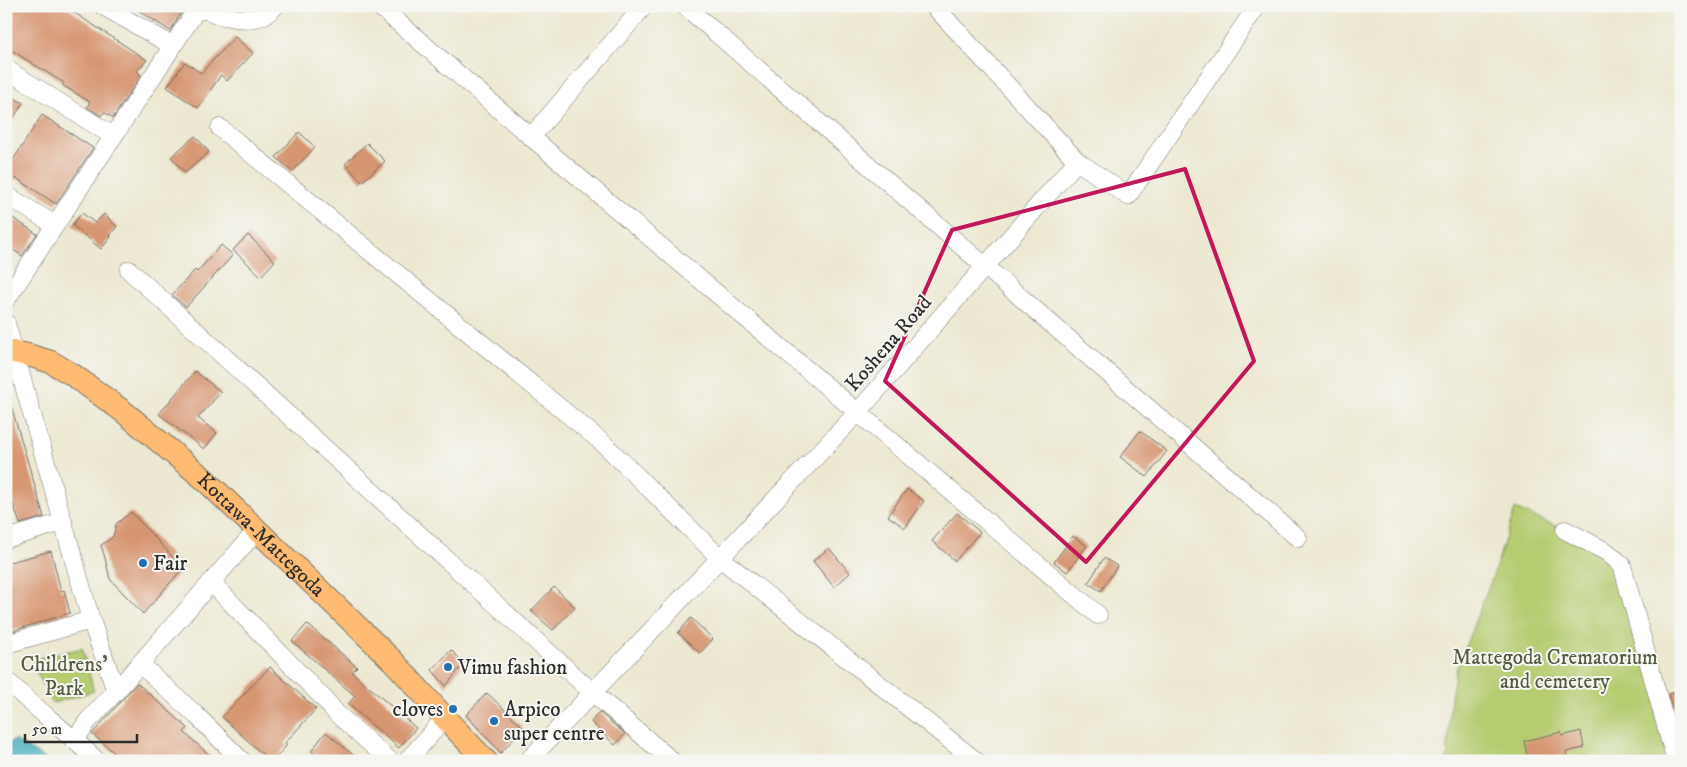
<svg xmlns="http://www.w3.org/2000/svg" width="1687" height="767" viewBox="0 0 1687 767" font-family="'IM FELL DW Pica',serif">
<style>
.green{fill:#b5cc71;stroke:#707c4e}
.water{fill:#3babb7;stroke:#336b71}
.building{fill:#d79672}
.lines{fill:none;stroke-linecap:round;stroke-linejoin:round}
.minor-casing{stroke:#6f6d65;stroke-width:19}
.major-casing{stroke:#6f6d65;stroke-width:24}
.minor{stroke:#fff;stroke-width:18}
.major{stroke:#ffbb71;stroke-width:22}
.marked{fill:none;stroke:#c2185b;stroke-width:4;stroke-linejoin:round}
.poi-dot{fill:#1f6fb2;stroke:#f6f6f2;stroke-width:2}
.labels{text-anchor:middle;stroke-width:4;stroke-linejoin:round;paint-order:stroke}
.street-label{font-size:21px;fill:#2b2b2b;stroke:#f6f6f2}
.poi-label{font-size:21px;fill:#2b2b2b;stroke:#f6f6f2;text-anchor:start}
.park-label{font-size:21px;fill:#545b40;stroke:#f6f6f2}
</style>
<rect width="100%" height="100%" fill="#f6f6f2"/>
<filter id="ink" filterUnits="userSpaceOnUse"><feTurbulence type="fractalNoise" baseFrequency=".02" numOctaves="2"/><feDisplacementMap in="SourceGraphic" scale="10" xChannelSelector="R" yChannelSelector="G"/><feConvolveMatrix kernelMatrix="1 2 1 2 8 2 1 2 1" color-interpolation-filters="sRGB"/></filter>
<filter id="wash" filterUnits="userSpaceOnUse"><feTurbulence type="fractalNoise" baseFrequency=".0096" numOctaves="4" result="noise"/><feDisplacementMap in="SourceGraphic" scale="20" xChannelSelector="R" yChannelSelector="G"/><feGaussianBlur stdDeviation="1.12" result="paint"/><feColorMatrix in="noise" values="0 0 0 0 0 0 0 0 0 0 0 0 0 0 0 0 0 1.4 0 .05"/><feComposite in="paint" operator="in"/></filter>
<g filter="url(#wash)">
<rect width="100%" height="100%" fill="#ece8d1"/>
<g class="green">
<path d="M1515,509L1565,530L1622,565L1676,761H1447L1451,697L1456,670L1493,576Z"/>
<path d="M82,648L94,691L53,703L30,660Z"/>
</g>
<path class="water" d="M15,740L49,761H6V744Z"/>
<g id="blocks">
<g class="building">
<path d="M6,6H64L147,60L137,71L141,75L113,118L104,112L101,116L87,107L90,102L62,85L64,83L6,47Z"/>
<path d="M132,6H177L183,10L170,31Z"/>
<path d="M235,37L253,53L227,81L221,75L198,108L167,87L185,62L201,73Z"/>
<path d="M6,93L23,103L6,130Z"/>
<path d="M42,115L93,148L56,204L16,178L10,185L6,184V171Z"/>
<path d="M299,132L315,147L292,172L276,157Z"/>
<path d="M195,136L209,152L185,173L171,157Z"/>
<path d="M367,143L385,161L362,182L345,164Z"/>
<path d="M82,213L95,223L104,214L117,227L109,235L111,237L101,249L72,225Z"/>
<path d="M13,218L37,234L22,256L6,245V227Z"/>
<path d="M248,235L275,261L261,276L233,250Z"/>
<path d="M221,245L233,255L186,307L172,295L195,270L197,272Z"/>
<path d="M195,371L221,392L198,418L217,433L204,449L159,414Z"/>
<path d="M6,402H10L44,517L20,524L6,482Z"/>
<path d="M1140,431L1167,451L1147,477L1120,457Z"/>
<path d="M907,489L924,501L905,528L888,516Z"/>
<path d="M131,512L183,568L143,614L110,579L105,558L101,545L113,537L116,524Z"/>
<path d="M957,513L980,532L955,561L932,541Z"/>
<path d="M1073,536L1087,546L1067,572L1054,562Z"/>
<path d="M829,548L850,573L834,587L813,561Z"/>
<path d="M51,551L61,591L64,590L70,613L6,633V563Z"/>
<path d="M1104,558L1117,566L1101,591L1088,583Z"/>
<path d="M554,587L575,607L553,630L531,611Z"/>
<path d="M691,618L713,639L700,653L678,633Z"/>
<path d="M307,624L357,667L352,672L416,728L399,748L348,704L355,696L292,641Z"/>
<path d="M451,650L464,663L446,686L432,670Z"/>
<path d="M270,667L316,709L285,743L287,745L273,761H270L222,717Z"/>
<path d="M137,683L188,728L184,732L216,761H124L92,734Z"/>
<path d="M1681,689V721H1678L1668,694Z"/>
<path d="M487,693L523,727L501,753L466,715Z"/>
<path d="M599,712L625,734L615,745L591,722Z"/>
<path d="M1581,731L1584,748L1566,752L1567,756L1548,761H1528L1524,741L1561,732L1562,736Z"/>
<path d="M326,732L360,761H323L311,751Z"/>
</g>
</g>
</g>
<g filter="url(#ink)">
<use href="#blocks" fill-opacity="0" stroke="#6f6d65" stroke-width="1"/>
<g class="lines">
<g class="minor-casing">
<g id="minor">
<path d="M103,6L173,46"/>
<path d="M379,6L531,137L1098,615"/>
<path d="M685,6L1298,538"/>
<path d="M934,6L1077,161"/>
<path d="M6,69L113,136"/>
<path d="M220,128L604,444L720,558L976,761"/>
<path d="M531,137L644,6"/>
<path d="M6,195L55,225"/>
<path d="M129,270L592,692L672,761"/>
<path d="M6,300L195,12C208,7 212,14 224,16C243,20 262,22 275,6"/>
<path d="M6,323L91,620L116,691"/>
<path d="M1565,530L1607,552L1622,565L1669,737"/>
<path d="M6,539L63,522"/>
<path d="M211,582L327,702L336,713L390,761"/>
<path d="M6,644L91,620"/>
<path d="M140,664L197,716L242,761"/>
<path d="M6,680C35,708 68,733 97,761"/>
<path d="M75,740L87,722L116,691L257,530"/>
<path d="M407,761L445,718"/>
<path d="M528,761L858,412L1077,161L1128,196L1257,6"/>
<path d="M1676,761L1669,737L1681,731"/>
</g>
</g>
<g class="major-casing">
<g id="major">
<path id="s1" d="M6,352H13L28,355L51,362L73,375L124,412L204,479L393,661L445,718L486,761"/>
</g>
</g>
<use href="#minor" class="minor"/>
<use href="#major" class="major"/>
</g>
</g>
<path class="marked" d="M1185,169L1254,361L1086,562L885,381L952,230Z"/>
<g class="poi-dot">
<circle cx="143" cy="563" r="5"/>
<circle cx="448" cy="667" r="5"/>
<circle cx="453" cy="709" r="5"/>
<circle cx="494" cy="721" r="5"/>
</g>
<g class="labels">
<g class="street-label">
<text transform="translate(888 343) rotate(-49)" y="7">Koshena Road</text>
<text dy="7" stroke="none"><textPath href="#s1" startOffset="319">Kottawa-Mattegoda</textPath></text>
</g>
<g class="poi-label">
<text x="153" y="570">Fair</text>
<text x="458" y="674">Vimu fashion</text>
<text x="443" y="716" text-anchor="end">cloves</text>
<text x="504" y="716">Arpico<tspan x="504" dy="24">super centre</tspan></text>
</g>
<g class="park-label">
<text x="1555" y="664">Mattegoda Crematorium<tspan x="1555" dy="24">and cemetery</tspan></text>
<text x="64" y="671">Childrens'<tspan x="64" dy="24">Park</tspan></text>
</g>
</g>
<rect width="1687" height="767" fill="none" stroke="#f6f6f2" stroke-width="25"/>
<path d="M25 734v8h112v-8" fill="none" stroke="#2b2b2b" stroke-width="2.5"/>
<text x="32" y="734" font-size="15" fill="#2b2b2b" stroke="#f6f6f2" stroke-width="4" paint-order="stroke">50 m</text>
</svg>
